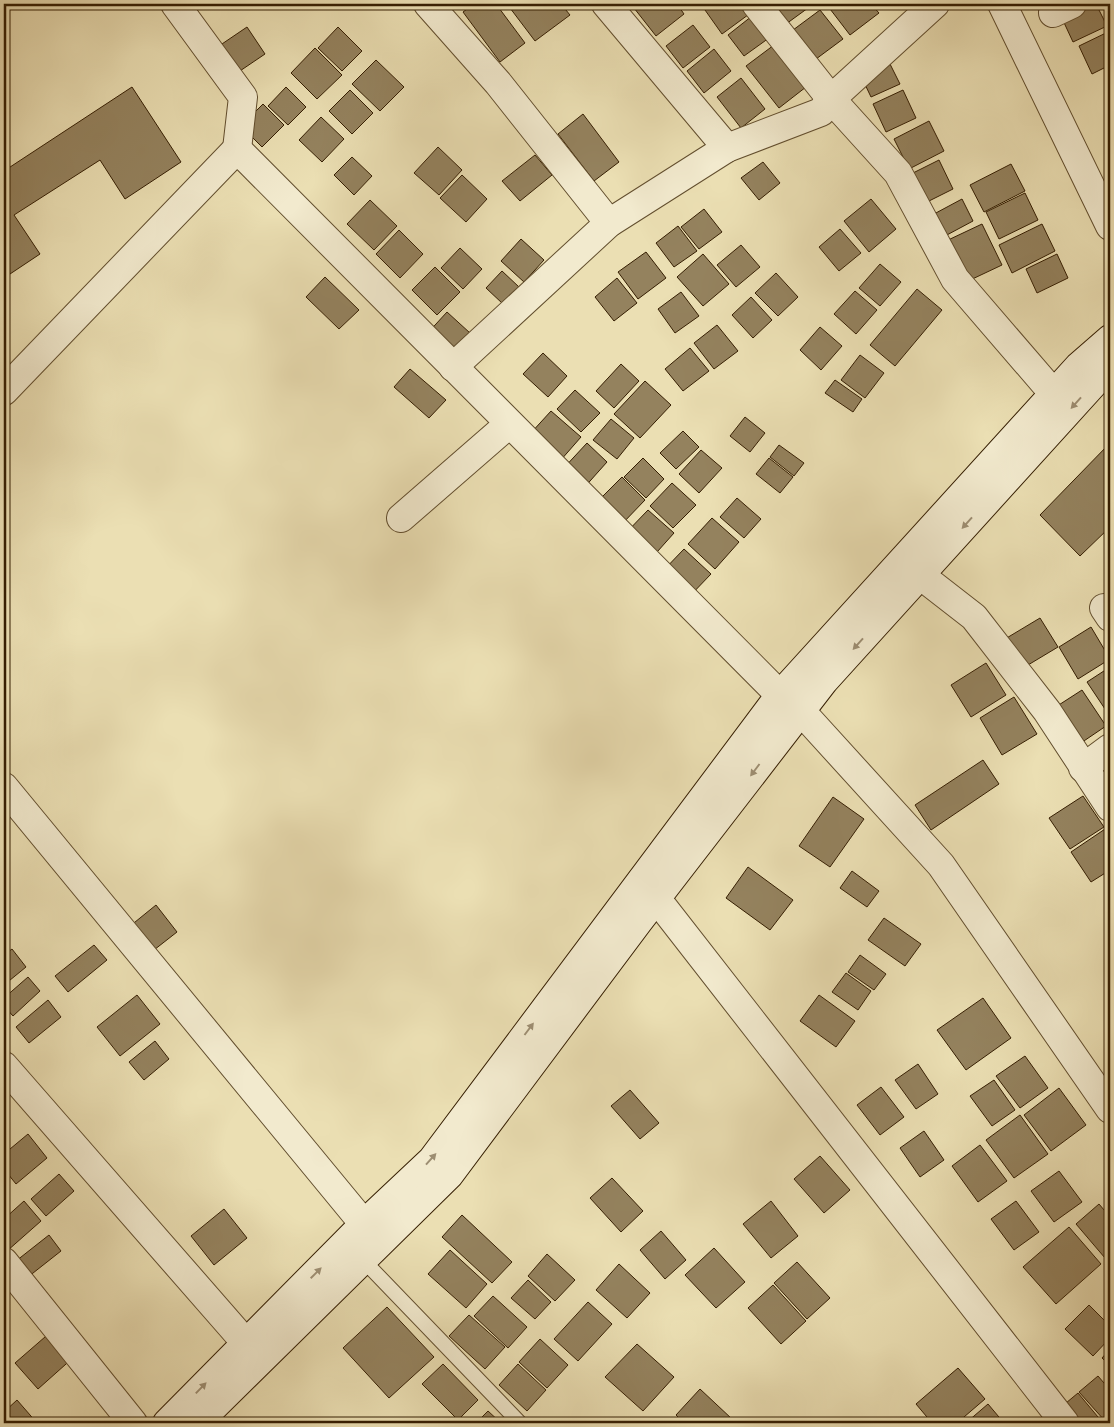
<svg xmlns="http://www.w3.org/2000/svg" width="1114" height="1427" viewBox="0 0 1114 1427" font-family="'EB Garamond',serif">
<style>
.building{fill:#94825e;stroke:#351e02}
.lines{fill:none;stroke-linecap:round;stroke-linejoin:round}
.lane-casing{stroke:#624e2e;stroke-width:16}
.street-casing{stroke:#624e2e;stroke-width:30}
.secondary-casing{stroke:#351e02;stroke-width:30}
.lane{stroke:#f2eace;stroke-width:14}
.street{stroke:#f2eace;stroke-width:28}
.secondary{stroke:#f2eace;stroke-width:28}
.oneway{fill:#9d8e72}
</style>
<rect width="100%" height="100%" fill="#ebdfb3"/>
<filter id="stains"><feTurbulence type="fractalNoise" baseFrequency=".004" numOctaves="4"/><feColorMatrix values="0 0 0 0 .2 0 0 0 0 .09 0 0 0 0 .02 0 0 0 .5 -.17"/></filter>
<radialGradient id="worn" r=".72"><stop offset=".6" stop-color="#630" stop-opacity="0"/><stop offset="1" stop-color="#630" stop-opacity=".3"/></radialGradient>
<g class="building">
<path d="M474,4H496L525,43L500,62L463,12Z"/>
<path d="M507,4H561L570,15L535,41Z"/>
<path d="M641,4H677L684,14L656,36L634,8Z"/>
<path d="M713,4H745L752,12L722,34L705,10Z"/>
<path d="M771,4H805L808,8L786,24Z"/>
<path d="M829,4H871L879,13L850,35L827,5Z"/>
<path d="M1081,4H1096L1107,26L1073,42L1060,14Z"/>
<path d="M820,10L843,39L812,62L789,33Z"/>
<path d="M752,16L769,38L744,56L728,35Z"/>
<path d="M693,25L710,47L683,68L666,46Z"/>
<path d="M247,27L265,54L234,75L216,48Z"/>
<path d="M338,27L362,51L342,71L318,48Z"/>
<path d="M1110,31V65L1092,74L1079,46Z"/>
<path d="M774,45L806,87L779,108L746,66Z"/>
<path d="M315,48L342,75L317,99L291,73Z"/>
<path d="M714,49L731,71L704,93L687,71Z"/>
<path d="M376,60L404,87L380,111L352,84Z"/>
<path d="M889,62L900,84L871,97L861,76Z"/>
<path d="M741,78L765,109L741,128L717,97Z"/>
<path d="M132,87L181,162L125,199L100,160L14,215L40,254L4,278V171Z"/>
<path d="M286,87L306,107L288,125L268,106Z"/>
<path d="M350,90L373,113L352,134L329,111Z"/>
<path d="M903,90L916,118L886,132L873,104Z"/>
<path d="M263,104L284,125L262,147L241,126Z"/>
<path d="M583,114L619,162L594,181L558,134Z"/>
<path d="M321,117L344,139L322,162L299,140Z"/>
<path d="M929,121L944,151L909,169L894,139Z"/>
<path d="M438,147L462,170L439,195L414,173Z"/>
<path d="M535,155L552,175L520,201L502,181Z"/>
<path d="M352,157L372,176L354,195L334,175Z"/>
<path d="M939,160L953,189L925,203L911,174Z"/>
<path d="M763,162L780,183L759,200L741,178Z"/>
<path d="M1011,164L1025,191L984,212L970,185Z"/>
<path d="M462,175L487,199L466,222L440,198Z"/>
<path d="M1025,193L1038,220L999,239L986,212Z"/>
<path d="M871,199L896,229L869,252L844,221Z"/>
<path d="M962,199L973,221L945,236L934,214Z"/>
<path d="M370,200L397,226L374,250L347,224Z"/>
<path d="M704,209L722,232L699,249L681,227Z"/>
<path d="M982,224L1002,265L966,282L946,241Z"/>
<path d="M1042,224L1055,251L1012,273L999,245Z"/>
<path d="M678,226L697,251L674,267L656,243Z"/>
<path d="M840,229L861,253L839,271L819,247Z"/>
<path d="M399,230L423,254L400,278L376,254Z"/>
<path d="M521,239L544,260L524,282L501,261Z"/>
<path d="M741,245L760,267L736,287L717,265Z"/>
<path d="M460,248L482,269L463,289L441,268Z"/>
<path d="M646,252L666,278L638,299L618,272Z"/>
<path d="M703,254L729,284L703,306L677,277Z"/>
<path d="M1057,254L1068,278L1037,293L1026,269Z"/>
<path d="M880,264L901,282L880,306L859,288Z"/>
<path d="M435,267L460,292L437,315L412,290Z"/>
<path d="M502,271L519,287L503,304L486,288Z"/>
<path d="M776,273L798,297L778,316L755,293Z"/>
<path d="M325,277L359,310L339,329L306,297Z"/>
<path d="M617,278L637,303L614,321L595,297Z"/>
<path d="M917,289L942,310L895,366L870,345Z"/>
<path d="M855,291L877,310L856,334L834,314Z"/>
<path d="M681,292L699,316L675,333L658,309Z"/>
<path d="M751,297L772,320L753,338L732,315Z"/>
<path d="M447,312L470,333L448,357L425,336Z"/>
<path d="M717,325L738,351L714,369L694,343Z"/>
<path d="M820,327L842,346L821,370L800,350Z"/>
<path d="M690,348L709,371L683,391L665,369Z"/>
<path d="M543,353L567,376L548,397L523,374Z"/>
<path d="M860,355L884,373L865,398L841,380Z"/>
<path d="M621,364L639,381L614,408L596,391Z"/>
<path d="M410,369L446,400L429,418L394,387Z"/>
<path d="M835,380L862,399L853,412L825,393Z"/>
<path d="M645,381L671,405L640,438L614,414Z"/>
<path d="M575,390L600,413L581,432L557,409Z"/>
<path d="M551,411L581,437L560,461L530,434Z"/>
<path d="M745,417L765,433L750,452L730,436Z"/>
<path d="M611,419L634,438L617,459L593,440Z"/>
<path d="M683,431L699,447L676,469L660,453Z"/>
<path d="M587,443L607,462L582,490L561,471Z"/>
<path d="M1110,443V527L1080,556L1040,515Z"/>
<path d="M779,445L804,463L794,476L770,457Z"/>
<path d="M701,450L722,468L699,493L679,474Z"/>
<path d="M643,458L664,479L646,498L624,477Z"/>
<path d="M769,458L793,477L780,493L756,474Z"/>
<path d="M622,477L645,500L621,525L597,502Z"/>
<path d="M672,483L696,505L673,528L650,506Z"/>
<path d="M737,498L761,519L744,538L720,517Z"/>
<path d="M648,510L674,533L649,561L622,537Z"/>
<path d="M712,518L739,542L715,569L688,544Z"/>
<path d="M684,549L711,574L687,599L660,574Z"/>
<path d="M1040,618L1058,647L1023,668L1005,639Z"/>
<path d="M1091,627L1110,659L1078,679L1059,647Z"/>
<path d="M986,663L1006,695L971,717L951,685Z"/>
<path d="M1110,667V714L1109,715L1087,682Z"/>
<path d="M1082,690L1106,726L1075,747L1051,710Z"/>
<path d="M1014,697L1037,734L1002,755L980,718Z"/>
<path d="M983,760L999,784L931,830L915,805Z"/>
<path d="M1083,796L1104,827L1070,849L1049,818Z"/>
<path d="M833,797L864,819L830,867L799,846Z"/>
<path d="M1108,827L1110,831V870L1091,882L1071,852Z"/>
<path d="M748,867L793,900L770,930L726,898Z"/>
<path d="M852,871L879,891L867,907L840,888Z"/>
<path d="M156,905L177,932L145,957L124,931Z"/>
<path d="M884,918L921,944L905,966L868,940Z"/>
<path d="M94,945L107,960L68,992L55,976Z"/>
<path d="M12,949L26,967L4,985V955Z"/>
<path d="M860,955L886,974L874,990L848,972Z"/>
<path d="M846,973L871,991L858,1010L832,992Z"/>
<path d="M28,977L40,991L13,1016L4,1006V998Z"/>
<path d="M137,995L160,1024L120,1056L97,1027Z"/>
<path d="M819,995L855,1021L836,1047L800,1021Z"/>
<path d="M983,998L1011,1038L966,1070L937,1030Z"/>
<path d="M48,1000L61,1017L29,1043L16,1027Z"/>
<path d="M155,1041L169,1059L144,1080L129,1062Z"/>
<path d="M1025,1056L1048,1088L1020,1108L996,1076Z"/>
<path d="M918,1064L938,1094L916,1109L895,1080Z"/>
<path d="M994,1080L1015,1110L992,1126L970,1096Z"/>
<path d="M881,1087L904,1117L880,1135L857,1105Z"/>
<path d="M1059,1088L1086,1125L1051,1151L1024,1115Z"/>
<path d="M630,1090L659,1123L640,1139L611,1106Z"/>
<path d="M1020,1115L1048,1154L1014,1178L986,1140Z"/>
<path d="M924,1131L944,1160L920,1177L900,1148Z"/>
<path d="M28,1134L47,1158L16,1184L4,1169V1154Z"/>
<path d="M980,1145L1007,1181L978,1202L952,1166Z"/>
<path d="M820,1156L850,1190L824,1213L794,1179Z"/>
<path d="M1059,1171L1082,1202L1054,1222L1031,1191Z"/>
<path d="M59,1174L74,1191L46,1216L31,1199Z"/>
<path d="M612,1178L643,1211L621,1232L590,1198Z"/>
<path d="M24,1201L41,1221L7,1251L4,1248V1219Z"/>
<path d="M771,1201L798,1236L771,1258L743,1224Z"/>
<path d="M1016,1201L1039,1232L1014,1250L991,1219Z"/>
<path d="M1099,1204L1110,1217V1253L1105,1258L1076,1224Z"/>
<path d="M224,1209L247,1238L214,1265L191,1236Z"/>
<path d="M462,1215L512,1262L492,1283L442,1237Z"/>
<path d="M1069,1227L1101,1264L1056,1304L1023,1267Z"/>
<path d="M661,1231L686,1260L665,1279L640,1250Z"/>
<path d="M49,1235L61,1251L28,1277L16,1261Z"/>
<path d="M714,1248L745,1282L716,1308L685,1275Z"/>
<path d="M450,1250L487,1284L466,1308L428,1274Z"/>
<path d="M547,1254L575,1280L555,1301L528,1276Z"/>
<path d="M797,1262L830,1298L807,1319L774,1283Z"/>
<path d="M619,1264L650,1293L627,1318L596,1290Z"/>
<path d="M528,1280L551,1302L535,1319L511,1298Z"/>
<path d="M773,1285L806,1321L781,1344L748,1308Z"/>
<path d="M493,1296L527,1327L508,1348L474,1316Z"/>
<path d="M588,1302L612,1324L578,1361L554,1339Z"/>
<path d="M1089,1305L1110,1326V1338L1093,1356L1065,1329Z"/>
<path d="M387,1307L434,1357L389,1398L343,1348Z"/>
<path d="M469,1315L505,1347L485,1369L449,1336Z"/>
<path d="M53,1330L75,1356L38,1389L15,1363Z"/>
<path d="M540,1339L568,1365L547,1388L519,1362Z"/>
<path d="M637,1344L674,1377L643,1411L605,1377Z"/>
<path d="M1110,1349V1366L1102,1358Z"/>
<path d="M443,1364L478,1400L458,1420L422,1384Z"/>
<path d="M518,1364L546,1390L527,1411L499,1385Z"/>
<path d="M958,1368L985,1399L957,1423H932L916,1404Z"/>
<path d="M1098,1376L1110,1390V1417L1105,1421L1079,1392Z"/>
<path d="M700,1389L732,1419L728,1423H684L676,1415Z"/>
<path d="M1078,1393L1103,1423H1072L1060,1408Z"/>
<path d="M17,1400L37,1423H4V1412Z"/>
<path d="M988,1404L1004,1423H968L967,1422Z"/>
<path d="M488,1411L501,1423H476Z"/>
</g>
<g class="lines">
<g class="lane-casing">
<path id="lane" d="M363,1260L520,1423"/>
</g>
<g class="street-casing">
<g id="street">
<path d="M175,4L243,97L237,149"/>
<path d="M428,4L498,83L609,223"/>
<path d="M606,4L727,148"/>
<path d="M756,4L831,99L898,173L955,279L1054,394"/>
<path d="M1002,4L1110,226"/>
<path d="M1053,13L1072,4"/>
<path d="M453,367L609,223L727,148L821,112L831,99L935,4"/>
<path d="M4,391L237,149L780,695L800,710L941,865L1110,1109"/>
<path d="M401,518L509,424"/>
<path d="M920,575L974,617L1047,711L1110,807"/>
<path d="M1104,608L1110,617"/>
<path d="M1083,768L1110,748"/>
<path d="M4,787L364,1224L379,1240"/>
<path d="M642,880L1065,1423"/>
<path d="M4,1066L246,1343"/>
<path d="M4,1262L133,1423"/>
</g>
</g>
<g class="secondary-casing">
<g id="secondary">
<path d="M167,1423L364,1224L432,1160L780,695L1079,366L1110,339"/>
<path d="M197,1423L449,1175L638,922L824,681L1095,382L1110,369"/>
</g>
</g>
<use href="#lane" class="lane"/>
<use href="#street" class="street"/>
<use href="#secondary" class="secondary"/>
</g>
<defs><path id="oneway-solid" d="M-6-.8H1V-3.2L6.5 0L1 3.2V.8H-6Z" transform="scale(1.25)"/></defs>
<g class="oneway">
<use href="#oneway-solid" transform="translate(1076 403) rotate(132)"/>
<use href="#oneway-solid" transform="translate(967 523) rotate(132)"/>
<use href="#oneway-solid" transform="translate(858 644) rotate(132)"/>
<use href="#oneway-solid" transform="translate(755 770) rotate(127)"/>
<use href="#oneway-solid" transform="translate(529 1029) rotate(-53)"/>
<use href="#oneway-solid" transform="translate(431 1159) rotate(-48)"/>
<use href="#oneway-solid" transform="translate(316 1273) rotate(-45)"/>
<use href="#oneway-solid" transform="translate(201 1388) rotate(-46)"/>
</g>
<rect width="1114" height="1427" fill="none" stroke="#ebdfb3" stroke-width="20"/>
<rect x="5" y="5" width="1104" height="1417" fill="none" stroke="#351e02" stroke-width="2.5"/>
<rect x="10" y="10" width="1094" height="1407" fill="none" stroke="#351e02"/>
<rect width="100%" height="100%" filter="url(#stains)"/>
<rect width="100%" height="100%" fill="url(#worn)"/>
</svg>
